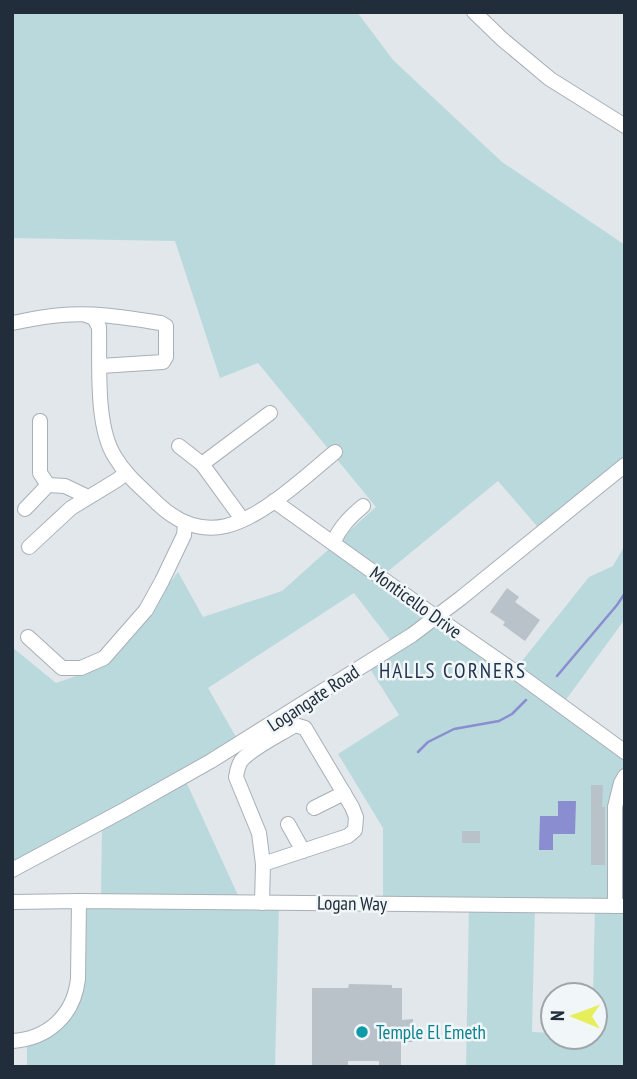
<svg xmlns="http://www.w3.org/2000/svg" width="637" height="1079" viewBox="0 0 637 1079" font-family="'PT Sans Narrow',sans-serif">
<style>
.green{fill:#bad9dc;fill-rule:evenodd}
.water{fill:#8a8dcf}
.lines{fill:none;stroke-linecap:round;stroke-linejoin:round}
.stream{stroke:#8a8dcf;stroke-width:2.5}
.building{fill:#b9c2c9}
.minor-casing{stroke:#a8afb6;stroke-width:16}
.minor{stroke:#fff;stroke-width:14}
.culture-dot{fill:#0f9aa8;stroke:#f1f6f8;stroke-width:2.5}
.labels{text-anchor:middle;stroke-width:5;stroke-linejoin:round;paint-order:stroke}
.street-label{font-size:19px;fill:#222d3b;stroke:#f1f6f8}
.culture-label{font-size:19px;fill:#0d838f;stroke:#f1f6f8;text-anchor:start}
.neighbourhood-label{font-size:21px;letter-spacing:2px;fill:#1e324d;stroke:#f1f6f8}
</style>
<rect width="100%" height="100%" fill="#e1e7eb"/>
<path class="green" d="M12,12H357L393,60L502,162L625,245V465L542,532L498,481L381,577L514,671L589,577L613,566L625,545V619L562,705L625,752V1067H466L469,905L383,904V828L338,754L399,715L367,664L394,645L354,593L208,688L240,744L184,777L241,902L279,903L275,1067H27V1039L68,1010L79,901H101L102,823L12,870V647L56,683L108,665L178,572L203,617L282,591L376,507L258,363L220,378L175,241L12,238ZM535,906H595L593,995H595V1037H553V1033L532,1032Z"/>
<path class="water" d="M558,801H576L575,834H553V850H539L540,816H558Z"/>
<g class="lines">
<g class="stream">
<path d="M557,676L617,605L625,593"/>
<path d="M418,752L428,742L454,729L499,721L512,714L526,700"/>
</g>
</g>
<g class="building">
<path d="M507,588L519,597L515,602L540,620L525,641L503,625L505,622L490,612Z"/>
<path d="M591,785H603L602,807H605V865H591Z"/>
<rect x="462" y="831" width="18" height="12"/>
<path d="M349,984L392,985V988H402V1020L413,1019V1042H401V1065L383,1067L379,1066V1061H348V1066L312,1067V988H348Z"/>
</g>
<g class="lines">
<g class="minor-casing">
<g id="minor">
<path d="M474,12L502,39L550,79L625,126"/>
<path d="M86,315L94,318L99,327C100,364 95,426 115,457C126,476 143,489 158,504C177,522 199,532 226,526C263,517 306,476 335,452"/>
<path d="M12,323C28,320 45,316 62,315C95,312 128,318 161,323L166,326V357L163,362L100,366"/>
<path d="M40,421V473L48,485"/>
<path d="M179,446L202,464"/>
<path d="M274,501L436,617L514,671L625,752"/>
<path d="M25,509L48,485L65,486L88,497"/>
<path d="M242,519L202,464L270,413"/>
<path d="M333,543C340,527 350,517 363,506"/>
<path d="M29,547L71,508L117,480L126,473"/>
<path d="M28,637L62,668H81L104,658L146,610L162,581L184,535L185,523"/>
<path d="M314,808L344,793"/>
<path d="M288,824L303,851"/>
<path d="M12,870L124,810L211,761L412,635L461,598L625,465"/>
<path d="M12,902L79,901L625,906"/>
<path d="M262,903L263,864L259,833L236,777C237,770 238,766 241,761C250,749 281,734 295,725L305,728L352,807L356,817L355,830L348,836L263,864"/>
<path d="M615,906V807L621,783L625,776"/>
<path d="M12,1041C48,1039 74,1015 78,979L79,901"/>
</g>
</g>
<use href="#minor" class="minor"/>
</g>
<circle class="culture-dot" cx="362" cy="1032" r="7"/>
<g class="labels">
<g class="street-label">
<text transform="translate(416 602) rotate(36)" y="7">Monticello Drive</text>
<text transform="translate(313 698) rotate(-33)" y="7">Logangate Road</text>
<text transform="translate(352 903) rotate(1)" y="7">Logan Way</text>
</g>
<g class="culture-label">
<text x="376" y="1039">Temple El Emeth</text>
</g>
<g class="neighbourhood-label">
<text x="453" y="678">HALLS CORNERS</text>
</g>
</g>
<rect width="637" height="1079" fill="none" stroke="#222d3b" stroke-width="28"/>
<g transform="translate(574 1016) rotate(271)"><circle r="33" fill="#f1f6f8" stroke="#9ea6ac" stroke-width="2"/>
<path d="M0-5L12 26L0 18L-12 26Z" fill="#e6ee5c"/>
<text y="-10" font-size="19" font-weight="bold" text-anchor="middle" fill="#222d3b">N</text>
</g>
</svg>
